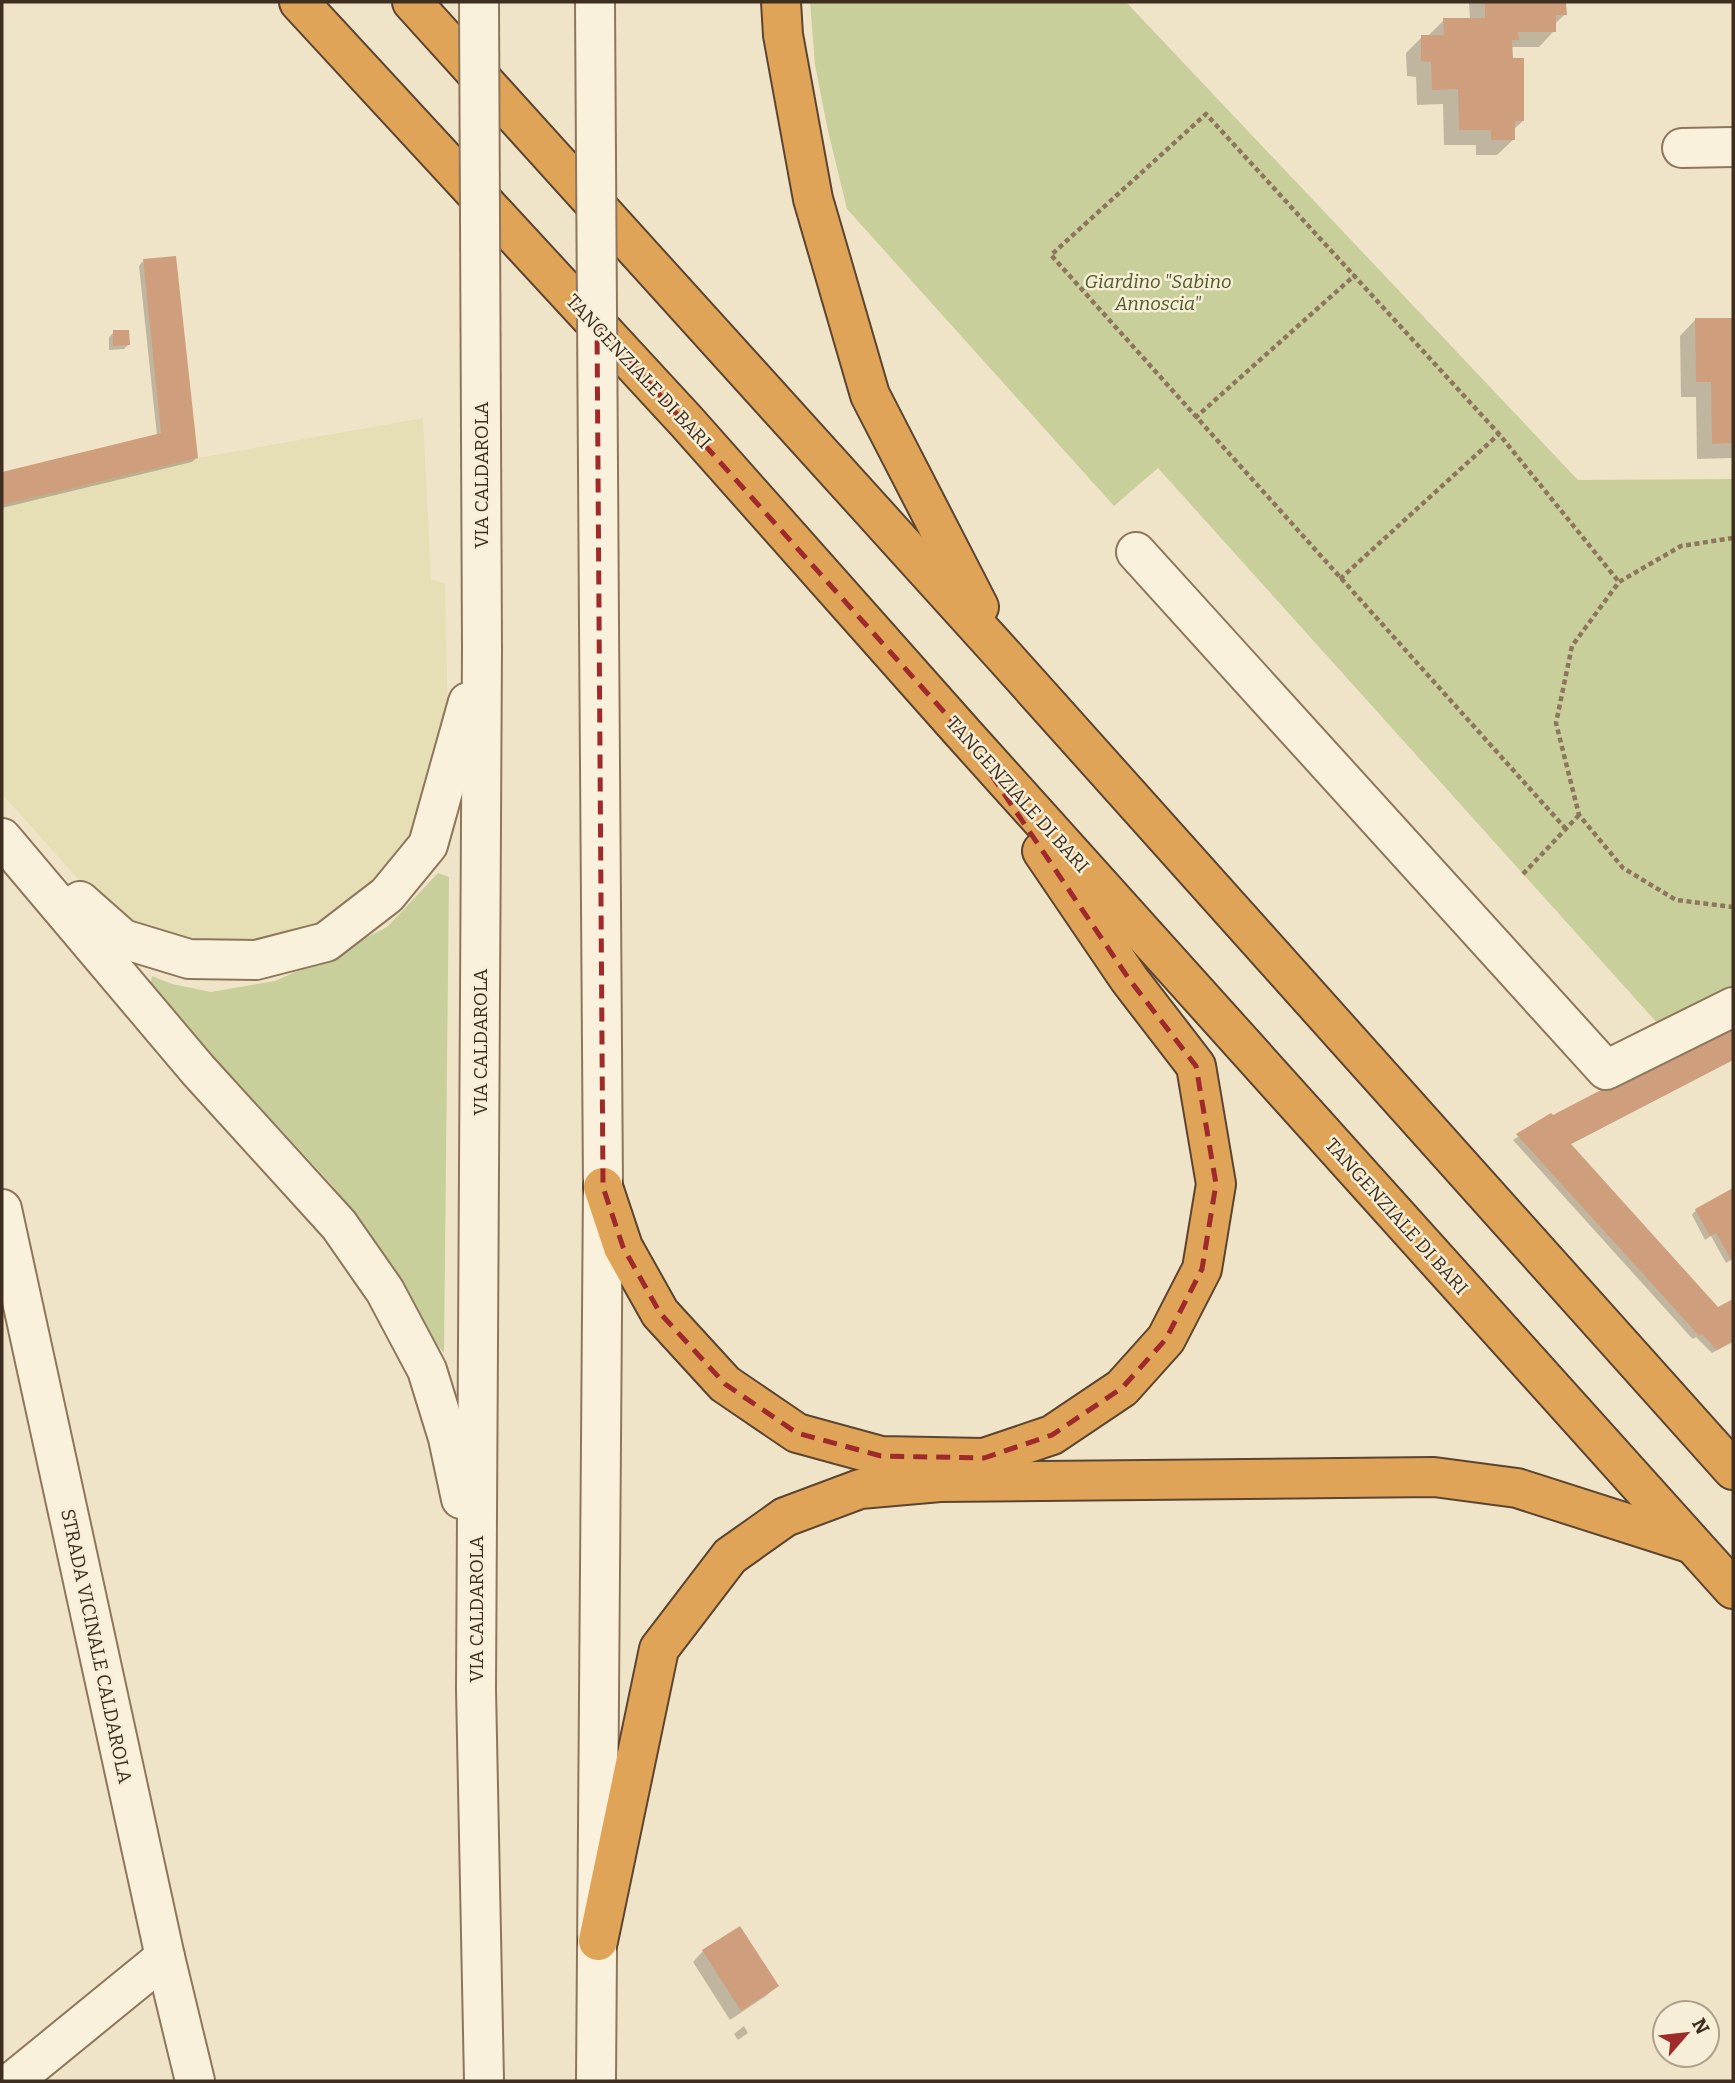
<svg xmlns="http://www.w3.org/2000/svg" width="1735" height="2083" viewBox="0 0 1735 2083" font-family="Bitter,serif">
<style>
.farmland{fill:#e6deb5}
.green{fill:#c9cf9b}
.shadow{fill:#0003}
.building{fill:#cf9f7d}
.lines{fill:none;stroke-linecap:round;stroke-linejoin:round}
.minor-casing{stroke:#8d765c;stroke-width:42}
.highway-casing{stroke:#5b4430;stroke-width:42}
.path{stroke:#8d765c;stroke-width:4.5;stroke-dasharray:5 3.5;stroke-linecap:butt}
.minor{stroke:#faf1dc;stroke-width:38}
.highway{stroke:#e0a458;stroke-width:38}
.minor-bridge-casing{stroke:#8d765c;stroke-width:42;stroke-linecap:butt}
.minor-bridge{stroke:#faf1dc;stroke-width:38}
.marked{fill:none;stroke:#9e2a2b;stroke-width:5;stroke-dasharray:14 9;stroke-linejoin:round}
.labels{text-anchor:middle;stroke-width:5;stroke-linejoin:round;paint-order:stroke}
.park-label{font-size:19px;font-style:italic;fill:#4d5a26;stroke:#f7eed8}
.street-label{font-size:19px;fill:#3d2e20;stroke:#f7eed8}
</style>
<rect width="100%" height="100%" fill="#f0e4c8"/>
<path class="farmland" d="M423,418L431,579L445,584L448,723L410,851L357,902L299,933L241,944L188,938L143,927L80,881L2,794V505L198,458Z"/>
<g class="green">
<path d="M810,2H1126L1578,480L1733,479V989L1659,1025L1158,468L1114,506L847,209L828,131L815,65Z"/>
<path d="M438,873L449,877L444,1353L428,1335L387,1263L332,1185L150,988L152,976L172,984L211,992L275,981L324,959L387,927Z"/>
</g>
<g class="shadow">
<path d="M1469,2H1565V14L1554,25V31L1539,47H1511L1523,121L1513,130V140L1497,155H1476V145H1444L1443,104L1417,105L1416,77L1407,76L1406,53L1422,37L1428,36L1444,20H1470Z"/>
<path d="M143,261L196,458L192,462L2,508V474L157,436L139,266Z"/>
<path d="M1733,319V458L1697,459L1696,397H1681L1680,336L1695,320Z"/>
<path d="M114,332L129,344L124,349L109,350V337Z"/>
<path d="M1733,1023V1060L1569,1145L1717,1309L1733,1301V1342L1712,1353L1696,1337L1693,1339L1688,1334L1513,1140L1551,1115L1553,1117Z"/>
<path d="M1733,1190V1259L1726,1263L1711,1236L1705,1240L1692,1215L1696,1210Z"/>
<path d="M703,1951L777,1986L766,1996L730,2020L693,1962Z"/>
<path d="M744,2026L748,2033L738,2040L734,2034Z"/>
</g>
<g class="building">
<path d="M1485,2H1566L1567,15H1556V32H1518L1519,40H1512L1513,58H1524V121H1515V140H1491V130H1459L1458,89L1432,90L1431,62L1421,61V35H1444L1443,18H1485Z"/>
<path d="M176,256L198,458L2,505V472L161,433L143,259Z"/>
<path d="M1695,318H1733V443L1712,444L1711,382H1696Z"/>
<path d="M113,330H129L130,345L113,346Z"/>
<path d="M1733,1021V1060L1571,1144L1718,1307L1733,1299V1341L1717,1350L1702,1334L1699,1336L1693,1329L1516,1134L1551,1113L1553,1115Z"/>
<path d="M1733,1188V1258L1731,1259L1716,1233L1710,1236L1695,1209Z"/>
<path d="M740,1926L779,1986L741,2011L702,1950Z"/>
</g>
<g class="lines">
<g class="minor-casing">
<g id="minor">
<path d="M1682,148L1733,147"/>
<path d="M1136,552L1606,1070L1733,1007"/>
<path d="M482,649L476,1689L484,2081"/>
<path d="M2,838L198,1070L339,1225L385,1291L427,1370L448,1438L461,1499"/>
<path d="M80,901L123,939L189,959L256,960L326,942L387,895L428,845L468,702"/>
<path d="M2,1209L165,1957L195,2081"/>
<path d="M13,2081L165,1957"/>
<path d="M596,2081L603,1187L599,624"/>
</g>
</g>
<g class="highway-casing">
<g id="highway">
<path d="M299,2L686,421L963,733L1733,1589"/>
<path d="M412,2L1004,656L1733,1470"/>
<path d="M781,2L783,35L813,199L870,395L979,607"/>
<path d="M603,1187L623,1247L660,1313L725,1384L797,1433L881,1456L984,1458L1052,1435L1122,1388L1166,1339L1202,1269L1216,1184L1196,1066L1129,979L1042,851"/>
<path d="M598,1941L659,1649L730,1556L785,1517L860,1489L940,1482L1434,1477L1517,1488L1689,1543"/>
</g>
</g>
<g class="path">
<path d="M1195,418L1355,275"/>
<path d="M1733,538L1681,546L1619,582L1572,646L1556,723L1579,815L1623,868L1676,900L1733,907"/>
<path d="M1340,579L1499,434"/>
<path d="M1566,829L1051,255L1206,114L1499,434L1619,582"/>
<path d="M1523,874L1579,815"/>
</g>
<use href="#minor" class="minor"/>
<use href="#highway" class="highway"/>
<g class="minor-bridge-casing">
<g id="minor-bridge">
<path d="M479,2L482,649"/>
<path d="M595,2L599,624"/>
</g>
</g>
<use href="#minor-bridge" class="minor-bridge"/>
</g>
<path class="marked" d="M597,325L963,733L1129,979L1196,1066L1216,1184L1202,1269L1166,1339L1122,1388L1052,1435L984,1458L881,1456L797,1433L725,1384L660,1313L623,1247L603,1187Z"/>
<g class="labels">
<g class="park-label">
<text x="1158" y="288">Giardino "Sabino<tspan x="1158" dy="22">Annoscia"</tspan></text>
</g>
<g class="street-label">
<text transform="translate(639 371) rotate(47)" y="7">TANGENZIALE DI BARI</text>
<text transform="translate(481 475) rotate(-90)" y="7">VIA CALDAROLA</text>
<text transform="translate(1018 794) rotate(48)" y="7">TANGENZIALE DI BARI</text>
<text transform="translate(480 1042) rotate(-90)" y="7">VIA CALDAROLA</text>
<text transform="translate(1397 1216) rotate(48)" y="7">TANGENZIALE DI BARI</text>
<text transform="translate(476 1609) rotate(-90)" y="7">VIA CALDAROLA</text>
<text transform="translate(97 1646) rotate(78)" y="7">STRADA VICINALE CALDAROLA</text>
</g>
</g>
<rect width="1735" height="2083" fill="none" stroke="#3d2e20" stroke-width="7"/>
<g transform="translate(1686 2034) rotate(62)"><circle r="33" fill="#f7eed8" stroke="#ada18e" stroke-width="2"/>
<path d="M0-5L12 26L0 18L-12 26Z" fill="#9e2a2b"/>
<text y="-10" font-size="19" font-weight="bold" text-anchor="middle" fill="#3d2e20">N</text>
</g>
</svg>
